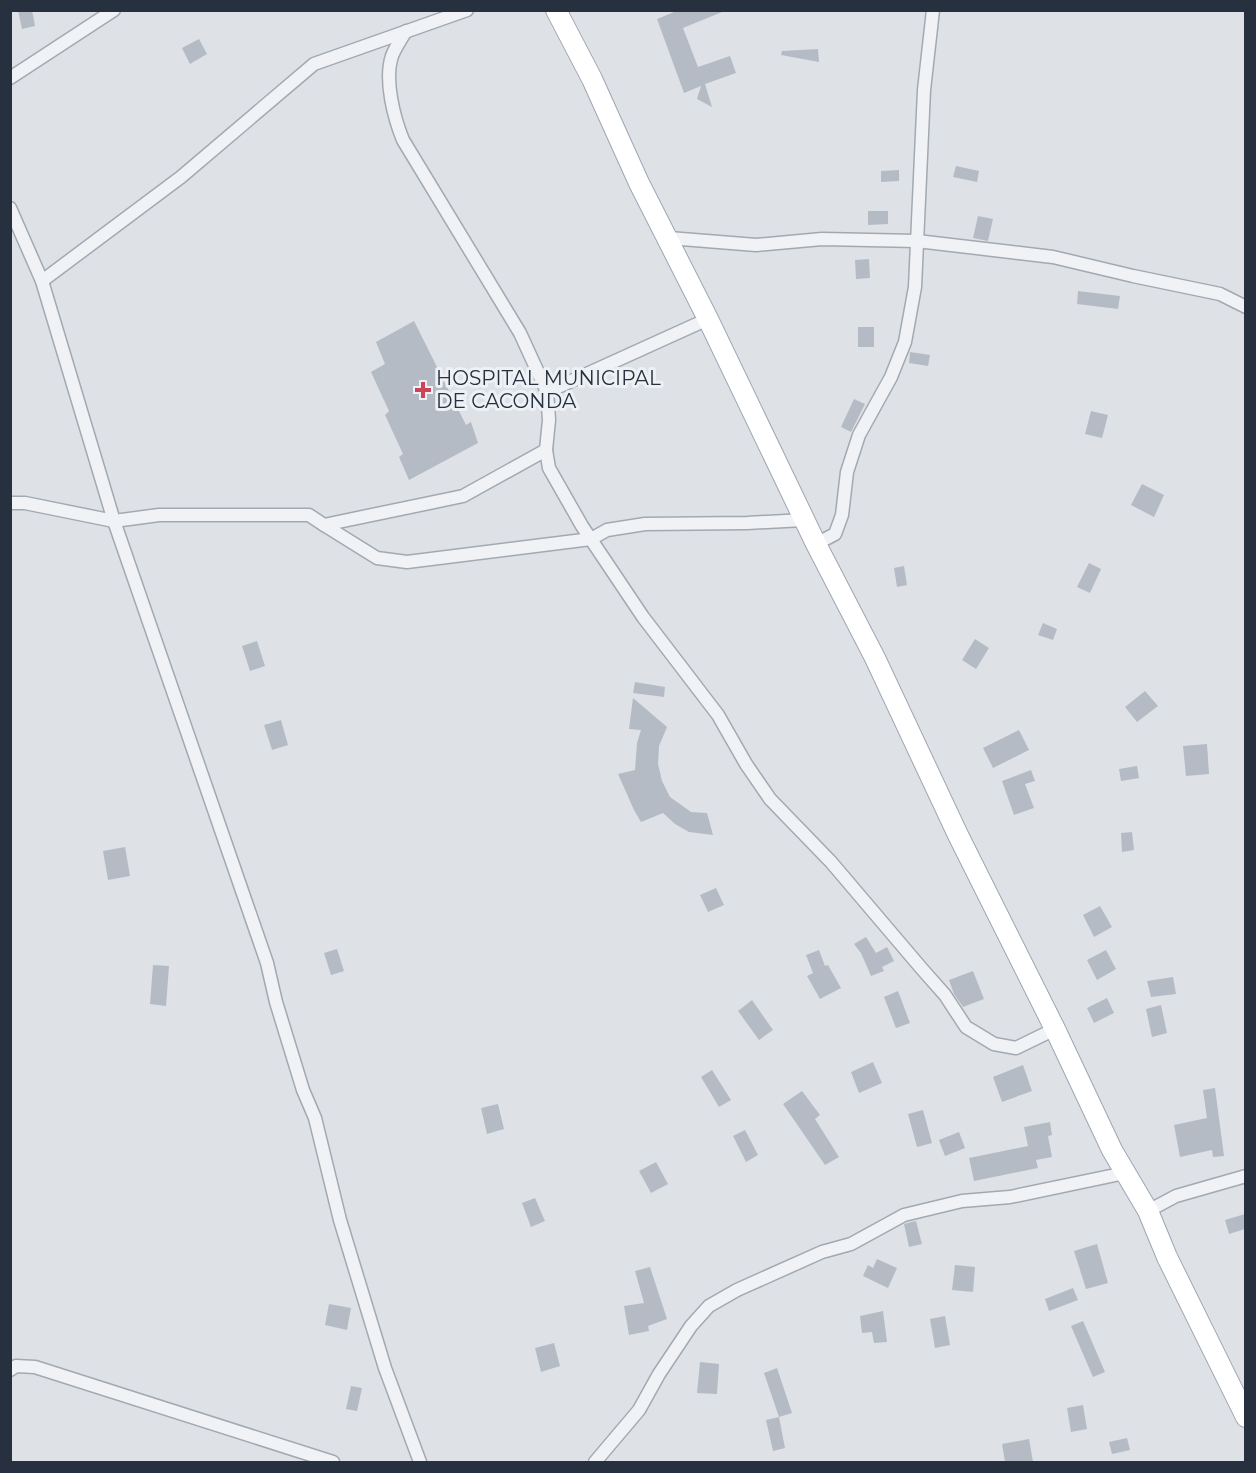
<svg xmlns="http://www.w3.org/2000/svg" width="1256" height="1473" viewBox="0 0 1256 1473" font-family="Montserrat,sans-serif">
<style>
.building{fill:#b5bbc4}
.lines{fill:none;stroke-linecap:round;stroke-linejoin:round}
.street-casing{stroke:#a3a9b1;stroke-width:15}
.primary-casing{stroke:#9da6b3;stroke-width:22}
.street{stroke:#f0f2f6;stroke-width:12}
.primary{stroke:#fff;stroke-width:20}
.poi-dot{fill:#cc435a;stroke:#edf1f5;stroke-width:2}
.labels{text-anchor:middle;stroke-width:6;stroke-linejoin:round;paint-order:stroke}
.poi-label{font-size:20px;fill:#27303e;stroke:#edf1f5;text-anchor:start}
</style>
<rect width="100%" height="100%" fill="#dee2e7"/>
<g class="building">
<path d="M18,10H32L35,26L22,29Z"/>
<path d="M679,10H727L683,28L698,67L730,56L736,73L705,84L712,107L697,99L701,86L684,93L657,19Z"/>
<path d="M199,39L207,54L190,64L182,48Z"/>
<path d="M818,49L819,62L781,55L782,51Z"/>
<path d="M956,166L979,171L977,182L953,177Z"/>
<path d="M899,170V181L881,182V171Z"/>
<path d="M868,211H888V224L868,225Z"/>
<path d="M978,216L993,219L988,241L973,238Z"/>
<path d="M869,259L870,278L856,279L855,260Z"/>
<path d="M1078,291L1120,296L1118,309L1077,304Z"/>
<path d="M414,321L466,425L471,422L478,443L409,480L399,457L403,454L385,415L389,411L371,372L385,364L376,342Z"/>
<rect x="858" y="327" width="16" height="20"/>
<path d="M910,352L930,355L928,366L909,363Z"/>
<path d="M854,399L865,404L851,432L841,427Z"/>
<path d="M1091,411L1108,415L1102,438L1085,434Z"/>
<path d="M1142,484L1164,495L1154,517L1131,505Z"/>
<path d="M1089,563L1101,569L1090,593L1077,587Z"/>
<path d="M904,566L907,585L897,587L894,568Z"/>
<path d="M1043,623L1057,629L1053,640L1038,635Z"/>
<path d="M975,639L989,648L976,669L962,660Z"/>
<path d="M257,641L265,666L250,671L242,646Z"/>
<path d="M635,682L665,687L664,697L633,693Z"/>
<path d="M1145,691L1158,706L1137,722L1125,707Z"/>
<path d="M633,698L667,727L659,746L658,764L662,781L670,797L691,812L707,813L713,835L689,832L675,824L663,813L641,822L634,810L618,774L635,770L637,743L641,730L629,729Z"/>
<path d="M281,720L288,745L272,750L264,725Z"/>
<path d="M1019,730L1029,750L993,768L983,748Z"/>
<path d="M1207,744L1209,774L1186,776L1183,746Z"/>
<path d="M1137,766L1139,778L1121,781L1119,769Z"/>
<path d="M1031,770L1035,781L1025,784L1034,808L1014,815L1002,781Z"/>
<path d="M1132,832L1134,850L1122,852L1121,833Z"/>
<path d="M125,847L130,876L108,880L103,851Z"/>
<path d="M716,888L724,905L708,912L700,895Z"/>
<path d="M1100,906L1112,927L1094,937L1083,915Z"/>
<path d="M866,937L876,953L887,947L894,961L882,967L884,971L871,976L861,953L854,944Z"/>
<path d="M337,949L344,971L331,975L324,953Z"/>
<path d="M819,950L825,966L828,965L841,988L820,999L807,976L813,973L806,955Z"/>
<path d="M1106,950L1116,969L1097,980L1087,960Z"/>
<path d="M153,965L169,966L166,1006L150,1004Z"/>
<path d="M973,971L984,999L963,1007L954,994L949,980Z"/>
<path d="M1173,977L1176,994L1151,997L1147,981Z"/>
<path d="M898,991L910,1023L896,1028L884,997Z"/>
<path d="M1107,998L1114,1013L1094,1023L1087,1008Z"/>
<path d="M752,1000L773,1030L759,1040L738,1011Z"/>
<path d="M1161,1005L1167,1033L1152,1037L1146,1009Z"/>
<path d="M873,1062L882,1083L859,1093L851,1072Z"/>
<path d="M1023,1065L1032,1091L1002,1102L993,1077Z"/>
<path d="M712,1070L731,1100L719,1107L701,1077Z"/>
<path d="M1215,1088L1224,1156L1213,1157L1212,1150L1180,1157L1174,1125L1207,1118L1203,1090Z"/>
<path d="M802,1091L820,1115L815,1119L839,1157L825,1165L783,1104Z"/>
<path d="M498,1104L504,1129L487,1134L481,1108Z"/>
<path d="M923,1110L932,1143L917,1147L908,1114Z"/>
<path d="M1050,1122L1052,1135L1048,1136L1052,1157L1036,1160L1038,1168L974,1181L969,1158L1028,1146L1024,1127Z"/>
<path d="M745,1130L758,1155L746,1162L733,1136Z"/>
<path d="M959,1132L965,1148L945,1156L939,1140Z"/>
<path d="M656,1162L668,1184L651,1193L639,1171Z"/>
<path d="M535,1198L545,1221L531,1227L522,1203Z"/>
<path d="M1245,1214V1229L1229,1234L1225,1220Z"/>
<path d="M916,1221L922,1244L909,1247L904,1224Z"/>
<path d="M1097,1244L1108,1283L1086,1289L1074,1251Z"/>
<path d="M877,1259L897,1268L888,1288L863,1276L868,1265L873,1268Z"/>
<path d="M955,1265L975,1267L973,1292L952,1290Z"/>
<path d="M650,1267L667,1319L648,1326L649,1331L629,1335L624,1306L644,1303L635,1271Z"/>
<path d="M1073,1288L1078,1300L1049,1311L1045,1299Z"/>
<path d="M329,1304L351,1308L347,1330L325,1325Z"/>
<path d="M883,1311L887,1342L874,1343L872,1332L862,1333L860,1316Z"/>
<path d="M945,1316L950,1345L935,1348L930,1319Z"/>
<path d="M1083,1321L1105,1372L1093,1377L1071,1326Z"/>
<path d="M554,1343L560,1366L541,1372L535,1348Z"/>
<path d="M700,1362L719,1364L717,1394L697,1393Z"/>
<path d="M777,1368L792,1413L779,1417L764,1373Z"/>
<path d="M351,1386L362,1388L357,1411L346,1409Z"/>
<path d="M1083,1405L1087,1429L1071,1432L1067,1408Z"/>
<path d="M779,1417L785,1448L773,1451L766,1420Z"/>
<path d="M1127,1438L1130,1450L1112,1454L1109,1442Z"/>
<path d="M1029,1439L1033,1462H1005L1002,1444Z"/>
</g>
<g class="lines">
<g class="street-casing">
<g id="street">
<path d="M406,31C401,39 395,48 392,56C384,80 394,118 403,140L520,333L547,392L549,420L546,450L549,468L582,526L643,617L718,715L746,764L770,799L831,862L922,969L945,995L966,1027L994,1044L1016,1048L1055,1029"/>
<path d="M10,78L114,10"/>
<path d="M10,208L42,281L114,521L267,963L276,1002L303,1090L315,1118L340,1220L385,1368L420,1462"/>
<path d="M669,238L756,245L822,239L917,241L1053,257L1133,276L1220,294L1246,307"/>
<path d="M42,281L181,177L314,64L467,10"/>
<path d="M547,392L708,319"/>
<path d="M10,503H25L114,521L159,515H309L324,525L463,496L546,450"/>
<path d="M324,525L377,558L407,562L591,539L607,530L645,524L747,523L804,520"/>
<path d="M816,544L835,534L842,515L847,472L859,435L891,377L905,342L915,287L924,90L933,10"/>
<path d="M1148,1211L1176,1196L1246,1176"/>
<path d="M10,1370L16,1366L35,1367L333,1462"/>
<path d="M595,1462L639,1410L659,1374L691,1326L709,1306L737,1290L822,1252L851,1244L904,1215L962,1201L1010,1197L1125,1173"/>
</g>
</g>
<g class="primary-casing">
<path id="primary" d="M556,10L592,79L639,183L708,319L816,544L875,658L958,835L1055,1029L1112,1150L1148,1211L1167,1257L1246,1417"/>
</g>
<use href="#street" class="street"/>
<use href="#primary" class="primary"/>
</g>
<path class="poi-dot" d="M420 381h6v6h6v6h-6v6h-6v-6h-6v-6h6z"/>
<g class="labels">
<g class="poi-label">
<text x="436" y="385">HOSPITAL MUNICIPAL<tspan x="436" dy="23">DE CACONDA</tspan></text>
</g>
</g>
<rect width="1256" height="1473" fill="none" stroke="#27303e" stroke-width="24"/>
</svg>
